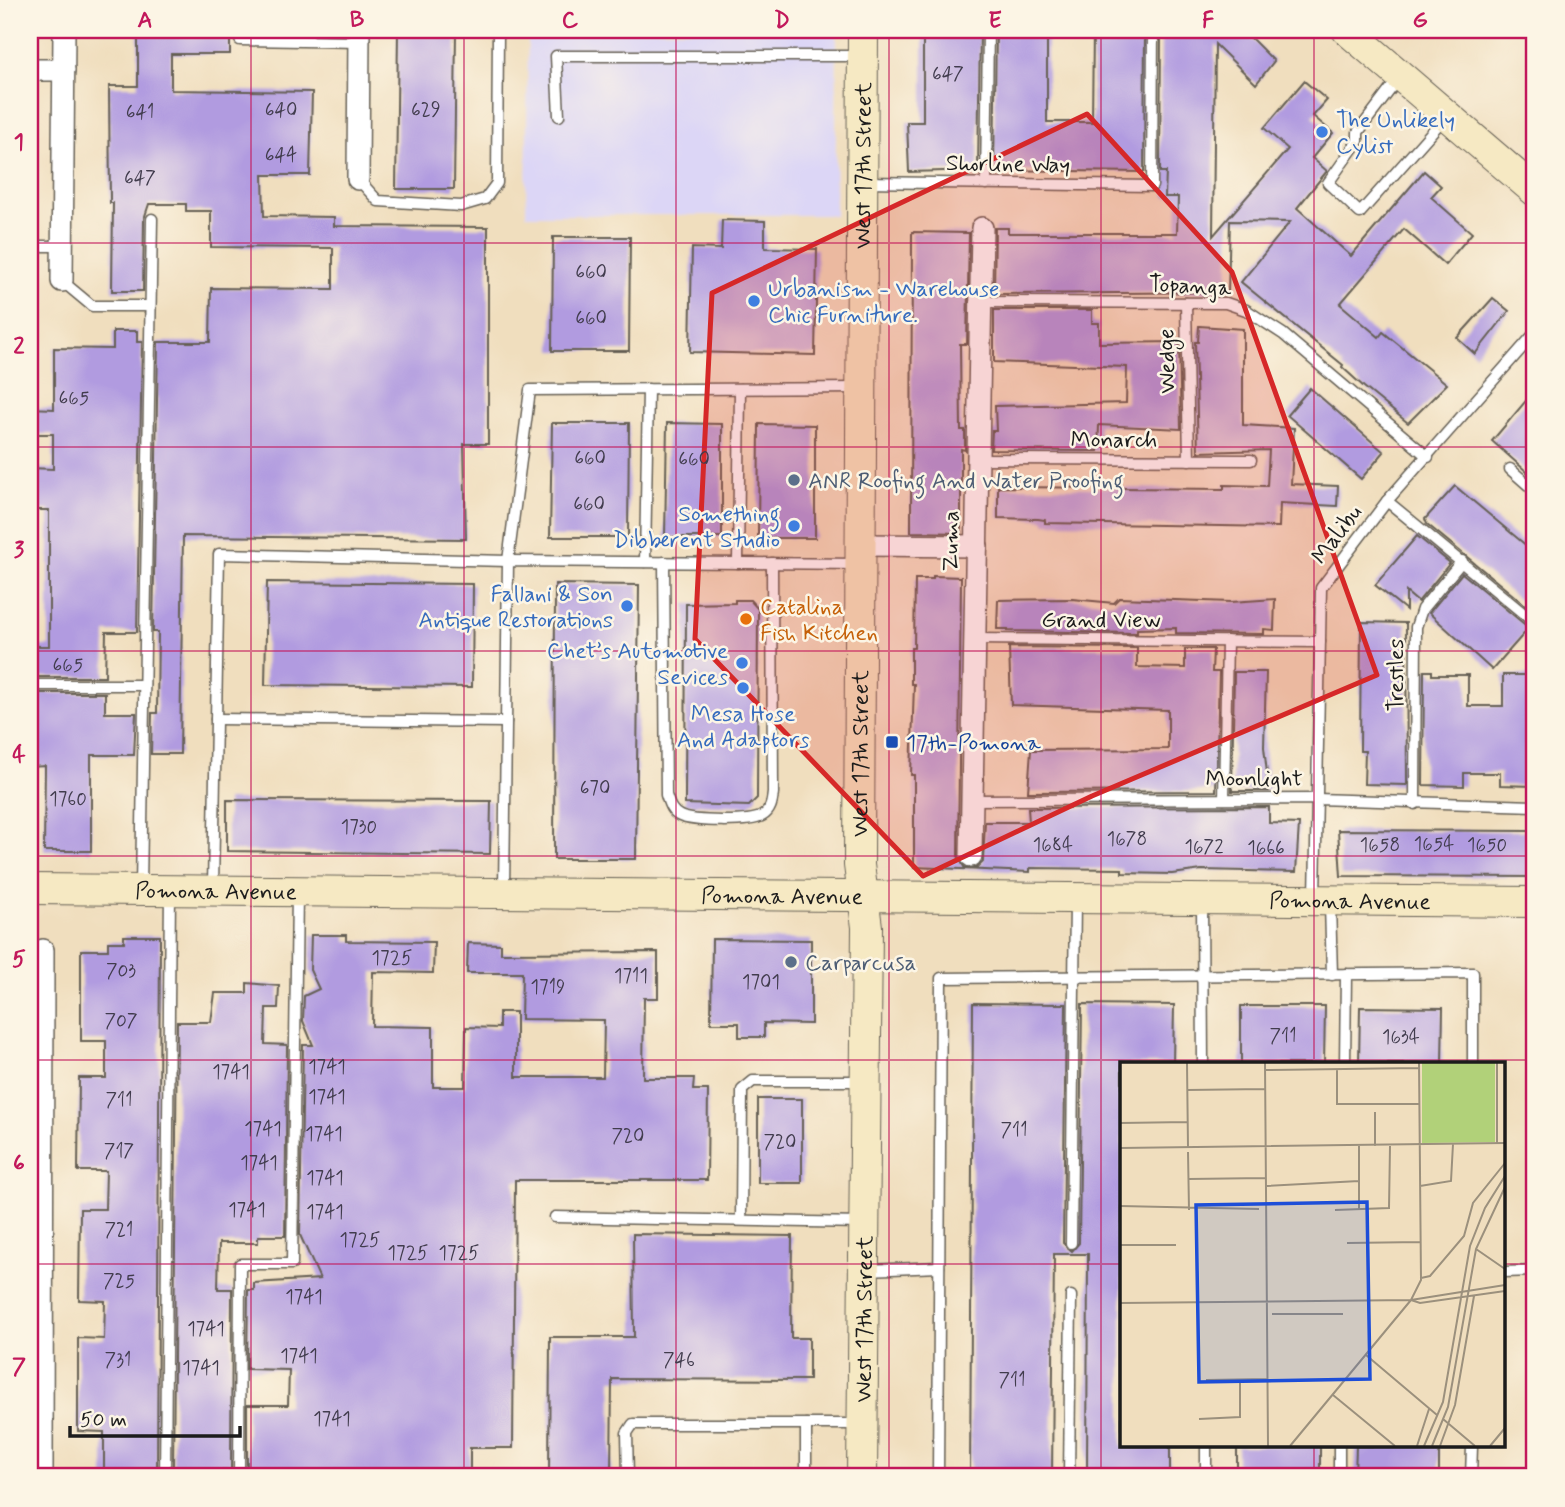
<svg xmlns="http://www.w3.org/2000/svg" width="1565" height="1507" viewBox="0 0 1565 1507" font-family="Mynerve,sans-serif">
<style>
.built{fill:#dcd6f6}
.building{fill:#b19be0}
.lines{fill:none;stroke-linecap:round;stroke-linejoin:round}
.lane-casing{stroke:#666055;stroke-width:13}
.street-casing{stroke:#666055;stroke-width:24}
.secondary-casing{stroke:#666055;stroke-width:32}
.lane{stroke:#fff;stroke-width:10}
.street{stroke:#fff;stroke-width:21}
.secondary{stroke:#f6e9c3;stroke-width:30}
.marked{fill:#d62828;fill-opacity:0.2;stroke:#d62828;stroke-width:5;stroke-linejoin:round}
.grid{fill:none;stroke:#c2185b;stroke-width:2;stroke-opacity:0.55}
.shop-dot{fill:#3f7fe0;stroke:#fcf5e5;stroke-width:2.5}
.service-dot{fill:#5c6f8a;stroke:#fcf5e5;stroke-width:2.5}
.food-dot{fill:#e8710a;stroke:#fcf5e5;stroke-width:2.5}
.transit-dot{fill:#1a4fb4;stroke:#fcf5e5;stroke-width:2.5}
.labels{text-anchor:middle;stroke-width:5;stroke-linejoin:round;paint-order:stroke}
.number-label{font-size:19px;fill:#413c4d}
.shop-label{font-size:23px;fill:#366cbe;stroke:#fcf5e5;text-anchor:end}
.street-label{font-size:23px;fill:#1c1c1c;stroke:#fcf5e5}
.service-label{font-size:23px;fill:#4e5e75;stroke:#fcf5e5;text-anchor:start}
.food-label{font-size:23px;fill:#c56008;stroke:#fcf5e5;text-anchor:start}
.transit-label{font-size:23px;fill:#164399;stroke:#fcf5e5;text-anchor:start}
.inset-road{fill:none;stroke:#9b907d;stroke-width:2}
.view{fill:#1d4ed8;fill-opacity:0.15;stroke:#1d4ed8;stroke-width:3.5}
.inset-edge{fill:none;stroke:#1c1c1c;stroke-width:3.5}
.neatline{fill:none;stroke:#c2185b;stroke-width:2.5}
.grid-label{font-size:23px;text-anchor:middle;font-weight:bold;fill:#c2185b}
</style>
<rect width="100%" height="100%" fill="#fcf5e5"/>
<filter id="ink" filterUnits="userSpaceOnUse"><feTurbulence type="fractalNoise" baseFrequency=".0143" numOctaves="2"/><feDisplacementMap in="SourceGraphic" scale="14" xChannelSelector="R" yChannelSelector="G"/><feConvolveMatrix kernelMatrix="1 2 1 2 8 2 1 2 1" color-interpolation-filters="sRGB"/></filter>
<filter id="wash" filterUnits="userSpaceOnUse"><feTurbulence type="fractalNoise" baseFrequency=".00686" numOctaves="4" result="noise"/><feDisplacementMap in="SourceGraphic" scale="28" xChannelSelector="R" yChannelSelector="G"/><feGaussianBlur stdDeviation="1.57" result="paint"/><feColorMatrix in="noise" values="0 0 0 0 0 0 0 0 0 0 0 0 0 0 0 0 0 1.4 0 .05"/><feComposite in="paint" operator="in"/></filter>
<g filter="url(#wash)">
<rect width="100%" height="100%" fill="#f0debe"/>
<path class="built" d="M528,30H837L835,215H526Z"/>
<g id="blocks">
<g class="building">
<path d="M138,30H230V54H171V90L312,92L310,175H263L264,216L334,217V226L488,227V444H464L466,539L183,536L180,754H151L152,713H157L158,632H153L158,342H210L211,288L333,289V248L211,247V211H186V204H149L144,219L143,291H112L113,203H110L109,86H138Z"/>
<path d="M398,30H456L454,189H396Z"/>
<path d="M923,30H980L978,170L909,172L907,122H923Z"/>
<path d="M996,30H1047V122H1092L1093,30H1145L1144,172L994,170Z"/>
<path d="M1161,30H1243L1274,61L1256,84L1215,44L1213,236L1288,149L1264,128L1304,81L1327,100L1313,116L1333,133L1312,158L1327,171L1297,208L1351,256L1424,171L1441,186L1431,197L1472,233L1445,265L1404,229L1340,304L1379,337L1383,332L1447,384L1408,423L1364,387L1342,367L1343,365L1241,282L1290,222L1230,221L1228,292L994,294L995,228H1008V233H1177L1178,197H1165L1166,172H1160Z"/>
<path d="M722,220L765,221V248L817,249L815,355L690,352L692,248L721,249Z"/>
<path d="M912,232L969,233L967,344H960L961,430H965V450L961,449V533L911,532Z"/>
<path d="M553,237H630L629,351H552Z"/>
<path d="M1493,298L1509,311L1475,354L1457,338Z"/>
<path d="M994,310H1092V323H1099V343L1179,342L1181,429L1099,425L1098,451L991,450L992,431H996L995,406L1126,403L1127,367L994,362Z"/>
<path d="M1199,326L1243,329V425L1294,428L1291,484L1338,486L1337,506L1280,503L1279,527L1045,523V520L1038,519L998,518V487L1224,489V485L1267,486L1269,450L1198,452L1195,342H1198Z"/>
<path d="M113,331H137V342H142L137,632H106L105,677H31V646H49V510H30V468L53,469V434H30V408L54,409V348L113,349Z"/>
<path d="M1310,388L1384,452L1361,479L1287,415Z"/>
<path d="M1535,390V479L1492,441Z"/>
<path d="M552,423H629L628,537H550Z"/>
<path d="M667,423L722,424V537H665Z"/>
<path d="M759,424L815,425V538H758Z"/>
<path d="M1455,486L1534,552L1529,558L1535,564V613L1427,524L1425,519Z"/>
<path d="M1417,536L1450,563L1418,602L1406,592V610L1375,585Z"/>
<path d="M1462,573L1529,628L1492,670L1429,613Z"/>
<path d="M933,576L961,577L958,856L964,867L977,868L983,862L985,822H1029L1028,808L1269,807V823L1299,824L1296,872L1202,870L1172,874L1122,873V869L1030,868V872L914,867V775H911L914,684H911V648H914L915,579H933Z"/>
<path d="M267,582L473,584L472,687L265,685Z"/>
<path d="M555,584L639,585L636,859H554Z"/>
<path d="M1119,598L1231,602L1275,599L1274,630L1264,629V634L1176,633V628L1137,629V633L1008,631V629H997L998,600L1072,599L1114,603Z"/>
<path d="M735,600H750L758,609L757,798L749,806L685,804L686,604L735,603Z"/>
<path d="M1361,622L1406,623L1407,785L1364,784L1365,751H1360Z"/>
<path d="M1009,647L1137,648V667L1185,668V649H1213L1212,672H1219L1216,791L1028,792L1031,750L1168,749V710L1011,705Z"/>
<path d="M1424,671H1432V675H1468V706H1503V675H1535V786L1500,785V773H1464V786L1423,785Z"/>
<path d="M1234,672H1266L1264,747L1269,791H1232Z"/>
<path d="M31,693H105V713H136L134,755H91V851H44L45,766L30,767Z"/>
<path d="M227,800L491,801L490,854L227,851Z"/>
<path d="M1338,830L1535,831V877L1341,876Z"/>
<path d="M311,935H346V941L434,942L433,973L373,972L372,1026L433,1027V1087H465L466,1027L499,1028V1012H516V1077H603L604,1020L521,1019L522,973H467L468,943L501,944V953L658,952V998H644L643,1078H694L693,1090H708L707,1180H515L513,1448H470V1477H260V1472H247V1405H288L289,1370L247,1369L248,1290H254V1283L320,1279L300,1235L303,1045H313L303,1021L304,996L319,989L310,970Z"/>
<path d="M124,936H160L157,1477H104V1432L78,1431V1338L104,1339L105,1301L79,1300L80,1209H105L106,1171H78L79,1078H106V1041H81V950H108V942H124Z"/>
<path d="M712,939L811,940V1024L764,1023V1037H739V1023H711Z"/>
<path d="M247,983L279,986L278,1008H266L265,1044L287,1045L285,1236H258V1243H219L218,1289H232L231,1471L173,1470L177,1022H211L215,993H247Z"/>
<path d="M973,1003L1066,1004L1063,1243L1072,1251L1079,1243L1082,1004L1174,1005L1173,1064H1122V1446H1170V1477H1087L1088,1254H1054L1052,1477H970Z"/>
<path d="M1241,1006H1325L1324,1064H1241Z"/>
<path d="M1360,1007L1443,1008L1442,1064H1359Z"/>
<rect x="758" y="1099" width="44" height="84"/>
<path d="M633,1234L792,1236L791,1338H809V1380L612,1379L611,1477H549L550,1337H634Z"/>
<rect x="1237" y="1446" width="83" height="31"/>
<path d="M1356,1446H1439V1477H1355Z"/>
</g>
</g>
</g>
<g filter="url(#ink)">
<use href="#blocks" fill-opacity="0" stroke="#666055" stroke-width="2"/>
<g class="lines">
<g class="lane-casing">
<g id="lane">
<path d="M240,40L359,42"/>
<path d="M1399,78L1358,132V141L1328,183L1360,213L1446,116"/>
<path d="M559,116L556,56H859"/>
<path d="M358,179L378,201L461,206L485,199L497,183L498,30"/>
<path d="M864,182L1152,186L1153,30"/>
<path d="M986,184L988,30"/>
<path d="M30,246H62"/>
<path d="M62,281L92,306H149"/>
<path d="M981,302L1226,303L1246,310L1283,334L1428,457"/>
<path d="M1186,303L1189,460"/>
<path d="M978,459L1251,460"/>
<path d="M1510,469L1535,491"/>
<path d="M1387,501L1535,623"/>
<path d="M645,562L648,389"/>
<path d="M664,562L666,795C669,804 671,812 680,816C693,822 750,823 762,816C771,811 772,802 773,793L772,563"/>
<path d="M738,563L740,389"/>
<path d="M975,639L1320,642"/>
<path d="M31,685H144"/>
<path d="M216,719L506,722"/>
<path d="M1224,799L1227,641"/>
<path d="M972,800L1317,799L1535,806"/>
<path d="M1415,804L1416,627L1422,609L1462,561"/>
<path d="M213,887L219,554L508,561L530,390L860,388"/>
<path d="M141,888L152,219"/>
<path d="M504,890L508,561L859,564"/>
<path d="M1315,897L1321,588L1387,501L1535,333"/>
<path d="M1202,903L1203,1064"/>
<path d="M1330,904L1332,975"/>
<path d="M1345,1064L1346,974"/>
<path d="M555,1217L862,1223"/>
<path d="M741,1220L742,1090L753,1081H862"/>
<path d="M1071,1243L1075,901"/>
<path d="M867,1270L939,1267"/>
<path d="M1504,1272L1535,1271"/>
<path d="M1206,1446V1477"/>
<path d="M1339,1446V1477"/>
<path d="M165,1477L170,892"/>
<path d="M239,1477L240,1264H292L297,894"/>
<path d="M628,1477L627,1433L633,1424H860"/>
<path d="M806,1477V1424"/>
<path d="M938,1477L941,978L1473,973V1064"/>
<path d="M1069,1477L1071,1296"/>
<path d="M1471,1477L1472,1446"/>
</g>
</g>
<g class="street-casing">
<g id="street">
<path d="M30,70H64"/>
<path d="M358,179L359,30"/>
<path d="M62,281L64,30"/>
<path d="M862,545L977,546"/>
<path d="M971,856L982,228"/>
<path d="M42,1477L43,950"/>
</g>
</g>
<g class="secondary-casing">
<g id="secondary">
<path d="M1347,30L1535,191"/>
<path id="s1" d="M30,889L1535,902"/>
<path id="s2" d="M862,1477L867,927L859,865L863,30"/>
</g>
</g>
<use href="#lane" class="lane"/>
<use href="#street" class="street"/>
<use href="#secondary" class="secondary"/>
</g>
</g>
<path class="marked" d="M1087,114L1232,272L1377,675L1092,796L923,876L695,639L712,293Z"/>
<path class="grid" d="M251,30V1477M464,30V1477M676,30V1477M889,30V1477M1101,30V1477M1314,30V1064M30,243H1535M30,447H1535M30,651H1535M30,856H1535M30,1060H1535M30,1264H1122M1504,1264H1535M1314,1446V1477"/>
<g class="shop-dot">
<circle cx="1322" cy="132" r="7"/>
<circle cx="754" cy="301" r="7"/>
<circle cx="794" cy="526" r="7"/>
<circle cx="627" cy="606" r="7"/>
<circle cx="742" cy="663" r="7"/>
<circle cx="743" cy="688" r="7"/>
</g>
<g class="service-dot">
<circle cx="794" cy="480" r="7"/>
<circle cx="791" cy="962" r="7"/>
</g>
<circle class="food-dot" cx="746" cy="619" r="7"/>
<rect class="transit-dot" x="885" y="735" width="14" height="14" rx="3.5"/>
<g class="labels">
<g class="number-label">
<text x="948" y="80">647</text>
<text x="281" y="116">640</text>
<text x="426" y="116">629</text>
<text x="140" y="118">641</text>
<text x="281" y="161">644</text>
<text x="140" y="184">647</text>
<text x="591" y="278">660</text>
<text x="591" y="324">660</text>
<text x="74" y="404">665</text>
<text x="590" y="464">660</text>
<text x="694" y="465">660</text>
<text x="589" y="510">660</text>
<text x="68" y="671">665</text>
<text x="595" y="794">670</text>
<text x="68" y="805">1760</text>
<text x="359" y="833">1730</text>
<text x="1127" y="845">1678</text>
<text x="1434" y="850">1654</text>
<text x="1053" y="851">1684</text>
<text x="1380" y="851">1658</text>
<text x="1487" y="851">1650</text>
<text x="1204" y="853">1672</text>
<text x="1266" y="854">1666</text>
<text x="392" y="964">1725</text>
<text x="121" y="977">703</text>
<text x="631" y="982">1711</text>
<text x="761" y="988">1701</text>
<text x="548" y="993">1719</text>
<text x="121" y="1027">707</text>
<text x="1283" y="1042">711</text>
<text x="1401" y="1043">1634</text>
<text x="327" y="1073">1741</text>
<text x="231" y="1078">1741</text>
<text x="327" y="1103">1741</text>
<text x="119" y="1106">711</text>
<text x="263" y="1135">1741</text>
<text x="1014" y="1136">711</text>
<text x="324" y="1140">1741</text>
<text x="628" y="1142">720</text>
<text x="780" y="1148">720</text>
<text x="119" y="1157">717</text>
<text x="259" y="1169">1741</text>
<text x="325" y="1184">1741</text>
<text x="247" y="1216">1741</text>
<text x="325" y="1218">1741</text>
<text x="119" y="1236">721</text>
<text x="360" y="1246">1725</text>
<text x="408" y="1259">1725</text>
<text x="459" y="1259">1725</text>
<text x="119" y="1287">725</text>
<text x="304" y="1303">1741</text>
<text x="206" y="1335">1741</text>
<text x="299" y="1362">1741</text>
<text x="118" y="1366">731</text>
<text x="679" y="1366">746</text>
<text x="201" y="1374">1741</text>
<text x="1012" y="1386">711</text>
<text x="332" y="1425">1741</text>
</g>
<g class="shop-label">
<text x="1336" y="127" text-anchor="start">The Unlikely<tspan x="1336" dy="26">Cylist</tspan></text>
<text x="768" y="296" text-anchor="start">Urbanism - Warehouse<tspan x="768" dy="26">Chic Furniture.</tspan></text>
<text x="780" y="521">Something<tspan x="780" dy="26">Dibberent Studio</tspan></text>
<text x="613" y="601">Fallani &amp; Son<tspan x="613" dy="26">Antique Restorations</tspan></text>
<text x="728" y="658">Chet’s Automotive<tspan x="728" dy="26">Sevices</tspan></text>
<text x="743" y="721" text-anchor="middle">Mesa Hose<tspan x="743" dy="26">And Adaptors</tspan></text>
</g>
<g class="street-label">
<text transform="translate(1008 163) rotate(1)" y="8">Shorline Way</text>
<text dy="8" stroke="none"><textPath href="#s2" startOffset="1312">West 17th Street</textPath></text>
<text transform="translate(1190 285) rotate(3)" y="8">Topanga</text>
<text transform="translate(1166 361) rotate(-91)" y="8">Wedge</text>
<text x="1114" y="447">Monarch</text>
<text transform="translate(1336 534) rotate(-53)" y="8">Malibu</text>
<text transform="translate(950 541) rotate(-89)" y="8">Zuma</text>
<text x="1101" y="627">Grand View</text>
<text transform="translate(1395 675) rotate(-90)" y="8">Trestles</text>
<text dy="8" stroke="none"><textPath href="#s2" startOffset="724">West 17th Street</textPath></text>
<text x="1254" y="786">Moonlight</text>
<text dy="8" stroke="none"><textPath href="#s1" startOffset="186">Pomona Avenue</textPath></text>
<text dy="8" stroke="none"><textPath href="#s1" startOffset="752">Pomona Avenue</textPath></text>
<text dy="8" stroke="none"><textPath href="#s1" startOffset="1320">Pomona Avenue</textPath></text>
<text dy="8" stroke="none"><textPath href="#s2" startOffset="158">West 17th Street</textPath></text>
</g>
<g class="service-label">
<text x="808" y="488">ANR Roofing And Water Proofing</text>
<text x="805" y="970">Carparcusa</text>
</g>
<g class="food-label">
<text x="760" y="614">Catalina<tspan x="760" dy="26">Fish Kitchen</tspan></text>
</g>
<g class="transit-label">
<text x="906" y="750">17th-Pomona</text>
</g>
</g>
<g transform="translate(1120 1062)">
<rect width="385" height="385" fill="#f0debe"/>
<path d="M302,1H375V80L302,81Z" fill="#b1d179"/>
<path class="inset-road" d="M67,1L68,86M145,1L148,384M377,1V81M217,7V42H299M145,8L299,6M67,28L145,27M255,50V84M0,61L68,60M239,84V147M0,86L385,81M68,90L69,148M68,117L146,116M147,124L239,119M300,124L331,119L333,82M0,144L139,147M215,148L269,146L270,84M227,181L301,180M0,183H56M356,187L385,207M301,216L310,214L344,174L353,141L385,101M291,238L300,241L385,229M291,238L385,223M0,241L291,238L301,218L299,1M152,252H223M246,293L317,353M86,318L148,317M213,333L275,384M79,357L120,355V318M323,357L355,384M170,384L291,238M297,384L309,347M304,384L323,340L350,184L365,146L385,114M312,384L328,345L356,187L385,125M320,384L335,343L354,234M370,384L385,366"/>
<path class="view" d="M247,140L250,317L79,320L76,143Z"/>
<rect width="385" height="385" class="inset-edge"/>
</g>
<rect width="1565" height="1507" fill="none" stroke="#fcf5e5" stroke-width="77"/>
<path d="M70 1426v10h170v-10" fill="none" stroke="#1c1c1c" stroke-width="3.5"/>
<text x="80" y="1426" font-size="21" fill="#1c1c1c" stroke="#fcf5e5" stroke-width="5" paint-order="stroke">50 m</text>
<rect x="38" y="38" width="1488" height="1430" class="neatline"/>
<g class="grid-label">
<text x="145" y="27">A</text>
<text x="357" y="27">B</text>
<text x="570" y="27">C</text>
<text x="782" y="27">D</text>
<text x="995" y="27">E</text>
<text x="1208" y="27">F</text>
<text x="1420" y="27">G</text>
<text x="19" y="149">1</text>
<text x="19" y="353">2</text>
<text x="19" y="557">3</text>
<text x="19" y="761">4</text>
<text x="19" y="966">5</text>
<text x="19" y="1170">6</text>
<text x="19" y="1374">7</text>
</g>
</svg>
